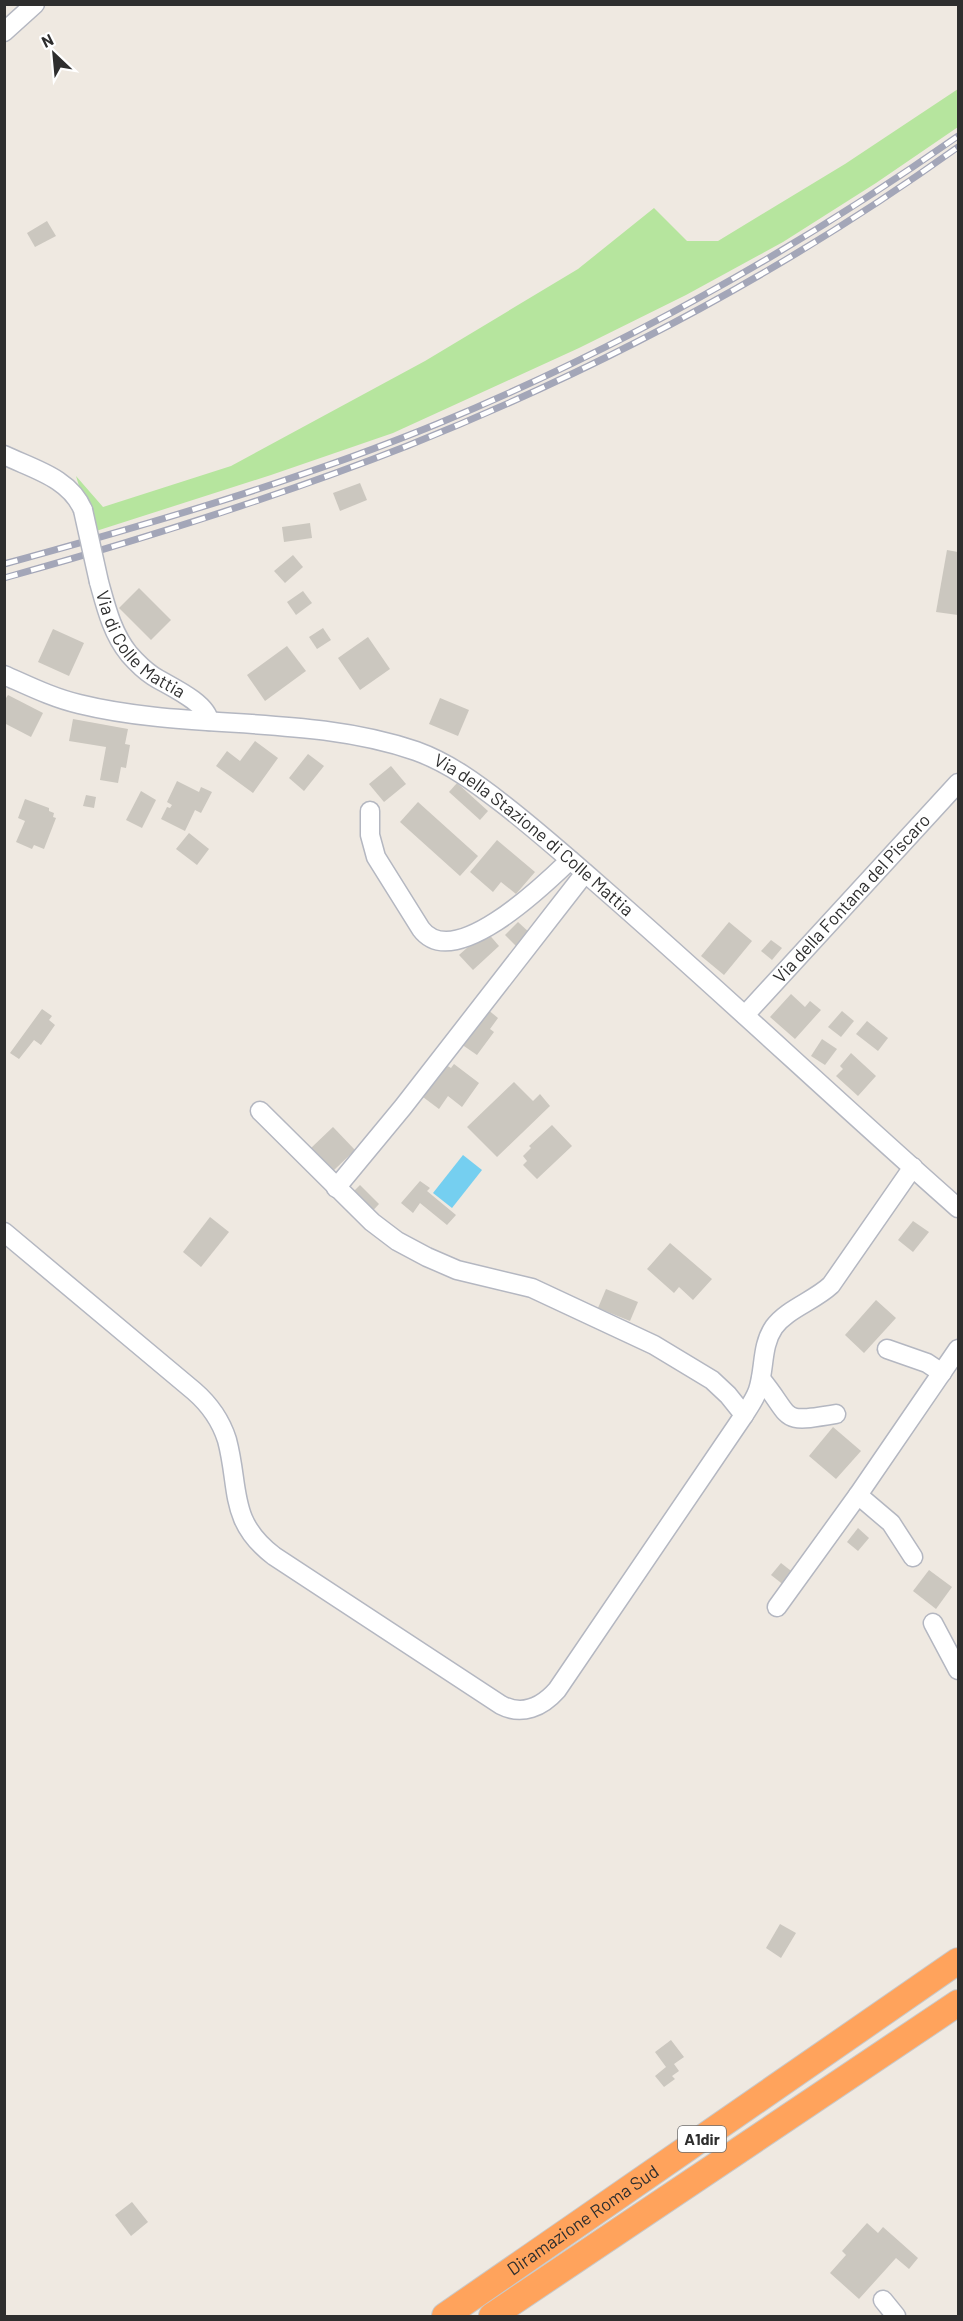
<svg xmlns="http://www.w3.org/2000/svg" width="963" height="2321" viewBox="0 0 963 2321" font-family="Barlow,sans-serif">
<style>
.green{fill:#b6e59e}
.water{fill:#75cff0}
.building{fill:#cbc7bf}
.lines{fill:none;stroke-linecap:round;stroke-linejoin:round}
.minor-casing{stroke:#b4b7c1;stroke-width:21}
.highway-casing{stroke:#c9c9c9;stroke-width:28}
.minor{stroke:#fff;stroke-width:18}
.highway{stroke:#ffa35c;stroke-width:26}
.rail-casing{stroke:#a3a6b8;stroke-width:7}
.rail{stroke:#fff;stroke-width:4.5;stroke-dasharray:14;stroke-linecap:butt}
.minor-bridge-casing{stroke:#b4b7c1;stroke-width:21;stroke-linecap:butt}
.minor-bridge{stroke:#fff;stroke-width:18}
.labels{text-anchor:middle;stroke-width:4.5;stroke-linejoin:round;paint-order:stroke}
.shield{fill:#fff;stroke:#6d6d6d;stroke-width:1.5}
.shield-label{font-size:16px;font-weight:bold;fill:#2e2e2e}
.street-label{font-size:18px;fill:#2e2e2e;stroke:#fff}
</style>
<rect width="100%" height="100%" fill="#efe9e1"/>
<path class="green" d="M958,89V127L876,183L783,242L686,295L579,348L393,433L271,475L93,532L76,476L103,507L231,466L425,361L578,269L654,208L687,241H718L845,164Z"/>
<path class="water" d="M463,1155L482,1170L452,1208L433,1193Z"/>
<g class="building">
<path d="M47,221L56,236L35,247L27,233Z"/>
<path d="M360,483L367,500L340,511L333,493Z"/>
<path d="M310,523L312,538L284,542L282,527Z"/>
<path d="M947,550L958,552V615L936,612Z"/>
<path d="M293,555L303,567L285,583L274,571Z"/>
<path d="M139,588L171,620L151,640L119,608Z"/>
<path d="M303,591L312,603L296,615L287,602Z"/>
<path d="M323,628L331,640L317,649L309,637Z"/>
<path d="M53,629L84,643L69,676L38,662Z"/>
<path d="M368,637L390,669L360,690L338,658Z"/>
<path d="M287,646L306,671L265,701L247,675Z"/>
<path d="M8,695L43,713L31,737L4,723V701Z"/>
<path d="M440,698L469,710L458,736L429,724Z"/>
<path d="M73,719L128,729L125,744L130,745L126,768L121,767L118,783L100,780L106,747L69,741Z"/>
<path d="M255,741L278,758L253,793L216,766L227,751L240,761Z"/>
<path d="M308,754L324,766L304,791L289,778Z"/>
<path d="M391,766L406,784L384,802L369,784Z"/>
<path d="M177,781L199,792L201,787L212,792L201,813L195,810L185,831L161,819L167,807L170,808L172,805L167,802Z"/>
<path d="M457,783L488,811L480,820L449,792Z"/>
<path d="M141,791L156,800L142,828L126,820Z"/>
<path d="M86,795L96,797L94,808L83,806Z"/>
<path d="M25,799L49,808V811L54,813L53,817L56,818L44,849L34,845L32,849L16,842L25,821L18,818Z"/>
<path d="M418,802L478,856L460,876L400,822Z"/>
<path d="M189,833L209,849L197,865L176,849Z"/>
<path d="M497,840L535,872L516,894L501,882L493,892L470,872Z"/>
<path d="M518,922L531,934L518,948L505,935Z"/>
<path d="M729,922L752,941L724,975L701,956Z"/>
<path d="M486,931L499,946L473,970L459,955Z"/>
<path d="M771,940L782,948L772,960L761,951Z"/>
<path d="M791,994L805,1007L810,1001L821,1010L795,1039L770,1017Z"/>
<path d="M42,1009L52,1016L49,1020L55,1025L41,1045L34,1040L19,1059L10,1053Z"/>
<path d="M487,1009L498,1018L490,1029L494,1032L477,1055L461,1044Z"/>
<path d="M842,1011L854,1021L841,1037L828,1027Z"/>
<path d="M867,1021L888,1038L878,1051L856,1034Z"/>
<path d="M822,1039L837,1049L825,1065L811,1056Z"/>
<path d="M851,1053L876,1076L858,1096L836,1076L843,1069L840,1066Z"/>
<path d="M454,1064L479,1083L462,1107L448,1096L439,1109L423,1097L446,1065L451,1068Z"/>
<path d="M514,1082L533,1101L540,1094L550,1106L497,1157L467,1127Z"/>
<path d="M552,1125L572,1146L537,1179L523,1165L527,1161L523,1156L531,1148L529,1146Z"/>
<path d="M333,1127L355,1150L333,1171L311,1148Z"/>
<path d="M420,1181L430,1188L427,1191L456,1215L447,1225L420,1203L413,1213L401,1203Z"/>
<path d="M360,1185L379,1204L369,1215L349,1196Z"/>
<path d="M210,1217L229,1232L201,1267L183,1252Z"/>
<path d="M913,1221L929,1232L913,1252L898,1240Z"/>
<path d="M670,1243L712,1279L693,1300L679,1287L674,1293L647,1269Z"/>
<path d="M606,1289L638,1302L630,1321L598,1308Z"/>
<path d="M876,1300L896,1318L864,1353L845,1335Z"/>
<path d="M833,1427L861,1451L836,1479L809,1456Z"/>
<path d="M858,1528L869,1538L858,1551L847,1542Z"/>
<path d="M781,1563L795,1574L785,1586L771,1575Z"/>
<path d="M929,1570L952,1587L936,1609L913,1591Z"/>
<path d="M780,1924L796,1933L781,1958L766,1948Z"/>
<path d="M671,2040L684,2057L674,2064L679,2071L672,2076L675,2079L664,2087L655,2076L666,2067L655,2052Z"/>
<path d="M132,2202L148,2222L131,2236L115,2215Z"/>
<path d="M867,2223L878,2233L883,2227L918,2258L909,2269L896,2258L859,2299L830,2273L846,2255L842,2251Z"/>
</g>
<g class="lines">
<g class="minor-casing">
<g id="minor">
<path d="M4,32L35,4"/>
<path d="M4,455C33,469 70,478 83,510"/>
<path id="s1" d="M99,582C106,607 112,633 129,654C136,662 144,670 153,676C167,685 207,702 209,721"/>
<path id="s2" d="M4,675C29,686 53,698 79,704C189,731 308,714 416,751C449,763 476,783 503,804C539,832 573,862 607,892C726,996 840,1104 958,1208"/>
<path d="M370,811V835L376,857L421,929C454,973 545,884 570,860"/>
<path id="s3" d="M745,1015L958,783"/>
<path d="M260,1111L372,1222L397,1241L427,1257L457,1270L532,1288L654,1345L712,1380L728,1395L744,1415C749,1407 755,1399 758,1390C765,1369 761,1346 774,1327C787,1309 814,1301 831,1285L913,1167"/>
<path d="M336,1188L403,1107L585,873"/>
<path d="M4,1232L194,1391C209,1404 221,1421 227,1440C240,1489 228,1521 274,1556L501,1705C522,1716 542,1707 557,1690L744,1415"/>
<path d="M887,1349L927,1363L942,1373"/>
<path d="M761,1379C794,1419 778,1424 836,1414"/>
<path d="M858,1495L891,1523L913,1557"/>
<path d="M777,1607L858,1495L958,1349"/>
<path d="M933,1623L958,1670"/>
<path d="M883,2300L896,2316"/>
</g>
</g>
<g class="highway-casing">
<g id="highway">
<path id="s4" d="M445,2316L958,1961"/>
<path d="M492,2316L958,2003"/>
</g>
</g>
<use href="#minor" class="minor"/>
<use href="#highway" class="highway"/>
<g class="rail-casing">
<g id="rail">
<path d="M4,564C150,524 297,481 437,424C621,348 795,250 958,136"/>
<path d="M4,578C140,540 275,498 407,446C602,368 788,269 958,147"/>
</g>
</g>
<use href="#rail" class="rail"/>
<g class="minor-bridge-casing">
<path id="minor-bridge" d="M83,510L99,582"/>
</g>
<use href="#minor-bridge" class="minor-bridge"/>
</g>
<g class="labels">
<rect class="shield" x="678" y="2126" width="48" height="26" rx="4.5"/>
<g class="shield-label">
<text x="702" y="2145">A1dir</text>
</g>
<g class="street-label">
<text dy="6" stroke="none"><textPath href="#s1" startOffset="78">Via di Colle Mattia</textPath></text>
<text dy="6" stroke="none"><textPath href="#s2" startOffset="567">Via della Stazione di Colle Mattia</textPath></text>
<text dy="6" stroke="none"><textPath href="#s3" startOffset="158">Via della Fontana del Piscaro</textPath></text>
<text dy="6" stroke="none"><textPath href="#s4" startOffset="168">Diramazione Roma Sud</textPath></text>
</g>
</g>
<rect width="963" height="2321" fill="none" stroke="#2e2e2e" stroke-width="12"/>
<g transform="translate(54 54) rotate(334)" stroke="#ffffff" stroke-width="4.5" paint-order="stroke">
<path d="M0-4.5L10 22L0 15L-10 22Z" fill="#2e2e2e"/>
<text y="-9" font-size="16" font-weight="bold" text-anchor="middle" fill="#2e2e2e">N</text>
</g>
</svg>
